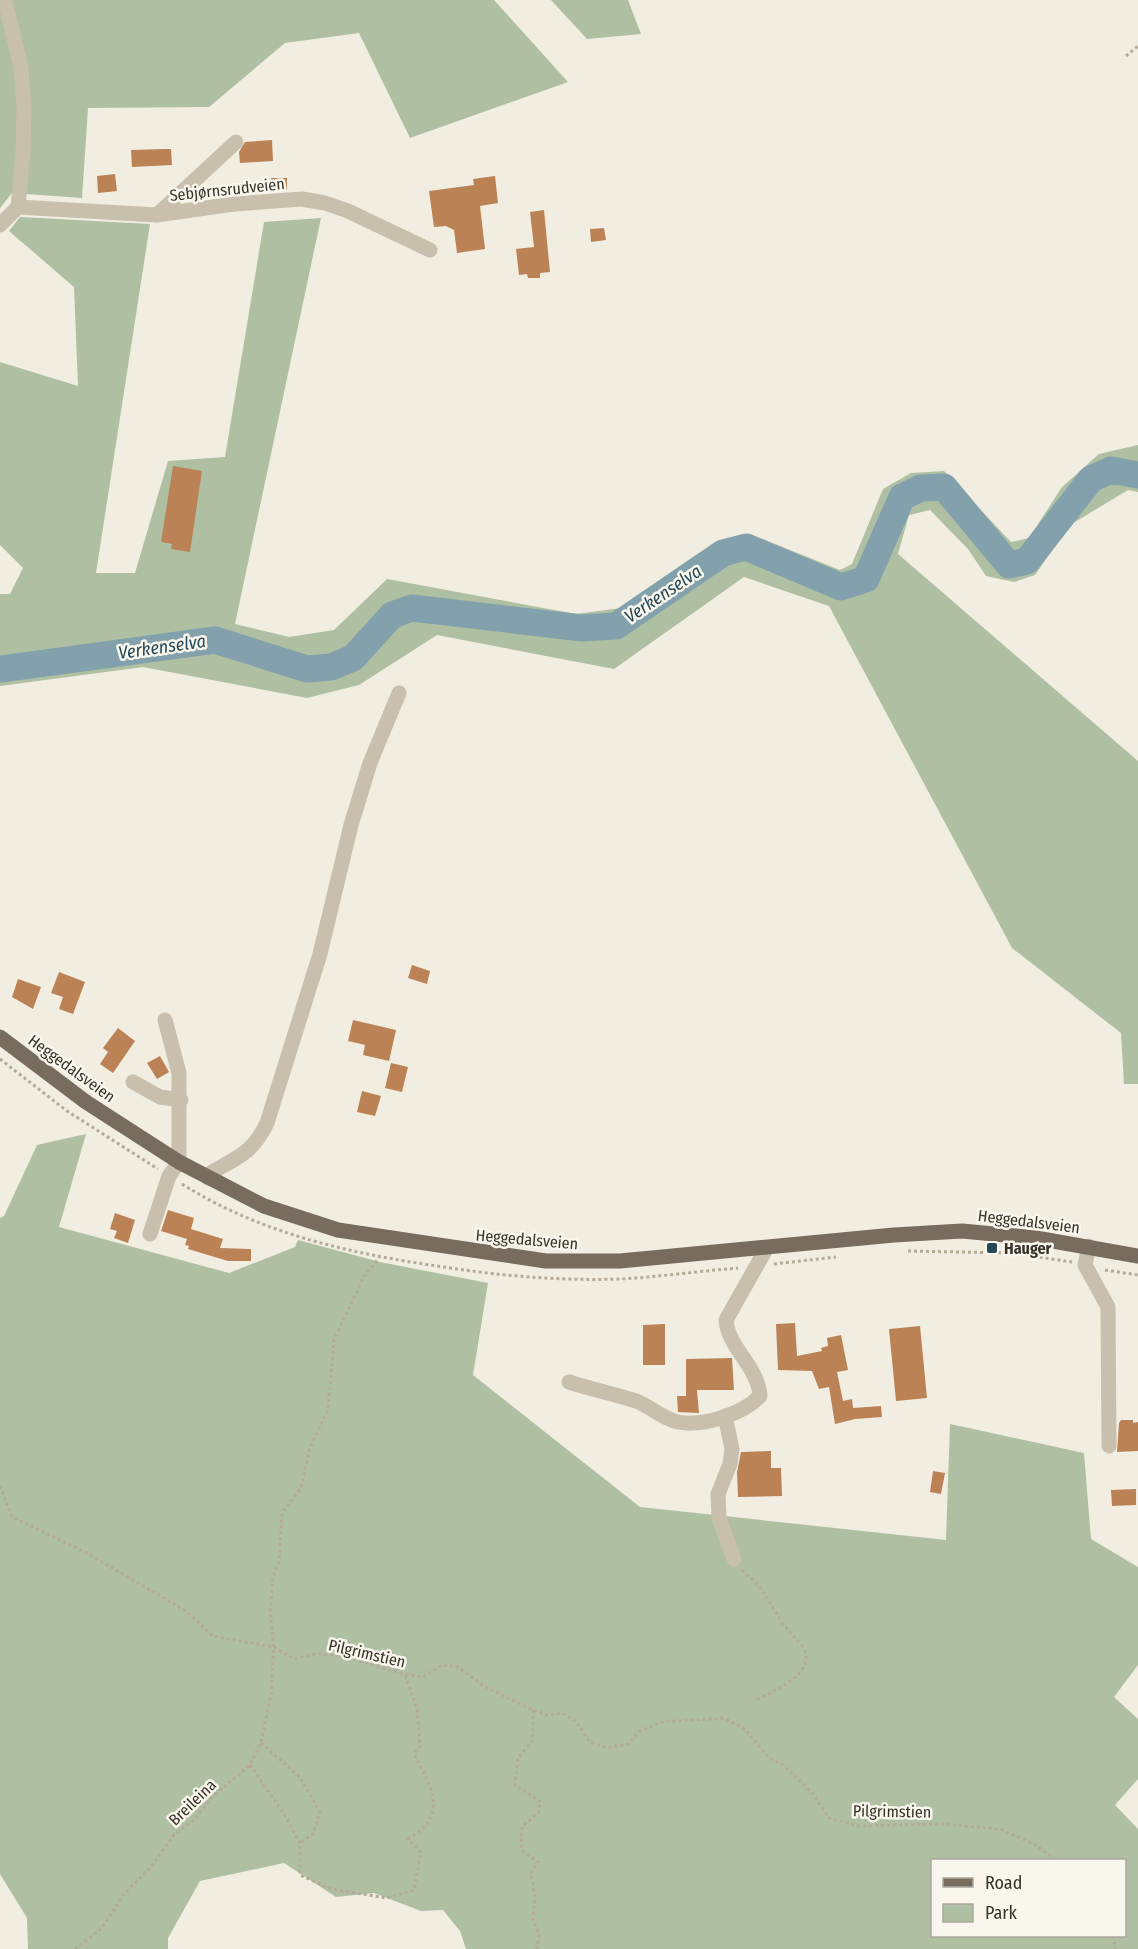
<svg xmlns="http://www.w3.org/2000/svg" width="1138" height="1949" viewBox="0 0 1138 1949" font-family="'Fira Sans Condensed',sans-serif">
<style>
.green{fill:#afbfa2;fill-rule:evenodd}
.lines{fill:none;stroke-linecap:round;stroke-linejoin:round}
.river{stroke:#82a1ac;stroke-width:27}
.building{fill:#bb8355}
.path{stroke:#b4aa98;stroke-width:3;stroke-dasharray:3 3;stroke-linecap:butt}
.minor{stroke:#c8bfad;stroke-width:15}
.major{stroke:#786c5e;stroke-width:15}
.poi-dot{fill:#244856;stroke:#f9f6ed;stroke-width:2}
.labels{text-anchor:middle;stroke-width:5;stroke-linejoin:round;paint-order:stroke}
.street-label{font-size:16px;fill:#38322b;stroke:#f9f6ed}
.poi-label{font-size:16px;font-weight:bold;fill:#38322b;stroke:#f9f6ed;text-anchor:start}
.water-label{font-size:18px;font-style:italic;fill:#244856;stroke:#f9f6ed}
</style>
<rect width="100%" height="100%" fill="#f1ede1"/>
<g class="green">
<path d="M0,0H494L568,82L410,138L359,33L285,43L209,107L88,108L82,198L12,193L0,208Z"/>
<path d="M551,0H628L641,34L587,39Z"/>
<path d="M20,217L150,224L96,573H135L168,461L225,457L264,222L321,218L235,624L289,637L334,630L387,579L576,614L629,607L722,542L750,534L840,570L852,564L883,489L911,473L944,471L1011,542L1029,538L1062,487L1099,454L1138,445V492L1128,490L1070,525L1035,575L1014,582L986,576L968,549L930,510L909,515L898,554L1138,761V1084H1124L1121,1033L1012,948L829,606L744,577L614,669L437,635L359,685L307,698L143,667L0,686V594H10L23,568L0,545V362L78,386L74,287L9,231Z"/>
<path d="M86,1134L59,1227L229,1273L295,1247L298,1240L380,1262L488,1283L473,1375L640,1507L946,1540L950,1424L1084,1453L1091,1539L1138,1567V1665L1114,1697L1138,1719V1779L1115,1805L1138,1829V1949H466L460,1931L443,1910L421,1911L374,1893L336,1897L284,1863L200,1881L168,1938V1949H28L27,1918L0,1874V1218L4,1216L37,1145ZM932,1860H1124V1936H932Z"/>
</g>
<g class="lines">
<path class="river" d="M0,669L215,640L307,669L331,667L353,658L392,615L412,608L582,628L616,626L723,553L746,547L841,587L866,579L902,497L921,488L944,487L1009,565L1027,561L1091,479L1111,470L1138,475"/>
</g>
<g class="building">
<path d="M272,140L273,161L240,163L239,152L245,142Z"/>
<path d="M164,149H171L172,165L132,167L131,150Z"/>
<path d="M115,174L117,191L98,193L97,176Z"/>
<path d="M495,176L498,203L480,206L485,249L457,253L454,230L446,226L434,227L429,191L474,185L473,179Z"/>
<path d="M271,178H287V190L271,191Z"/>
<path d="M544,210L550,272L540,273V278H528L527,274L519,275L516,249L534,247L530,212Z"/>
<path d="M604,228L606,240L591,242L590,229Z"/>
<path d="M173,466L202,471L190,552L171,549L172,544L161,542Z"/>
<path d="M412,965L430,971L427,984L408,978Z"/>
<path d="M59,972L85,982L73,1014L59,1009L63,997L51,993Z"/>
<path d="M18,979L41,987L33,1009L12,997Z"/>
<path d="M353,1020L396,1030L389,1061L363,1055L365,1045L348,1041Z"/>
<path d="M118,1028L135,1041L113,1073L100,1064L108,1052L103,1048Z"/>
<path d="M160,1056L169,1072L157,1079L147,1063Z"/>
<path d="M391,1063L408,1067L402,1092L385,1088Z"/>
<path d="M362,1091L381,1096L375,1116L357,1112Z"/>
<path d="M168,1210L194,1218L191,1229L223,1239L220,1248L251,1249V1261H228L188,1249L189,1246L185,1245L187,1239L161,1231Z"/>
<path d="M115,1213L135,1220L128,1243L114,1238L117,1231L110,1229Z"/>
<path d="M795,1323L797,1356L822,1351L821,1348L828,1346L827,1338L841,1335L848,1370L837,1372L843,1401L852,1399L853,1408L881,1406L882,1417L855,1419L835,1424L829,1387L819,1389L812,1371L778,1370L776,1324Z"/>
<path d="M665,1324V1365H643V1325Z"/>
<path d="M920,1326L927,1398L896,1401L889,1329Z"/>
<path d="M732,1358L734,1390H697L699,1413L678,1412L677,1396H686V1359Z"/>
<path d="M1121,1420H1133V1423L1138,1422V1451L1117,1452L1119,1423Z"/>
<path d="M771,1451V1468H781L782,1496L738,1497L737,1472L741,1452Z"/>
<path d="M933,1471L945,1473L941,1494L930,1492Z"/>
<path d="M1136,1489V1505L1112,1506L1111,1490Z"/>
</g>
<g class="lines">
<g class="path">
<path d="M1126,56L1138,46"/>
<path d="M0,1059L67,1111L158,1169"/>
<path d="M182,1184C261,1234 352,1254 444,1267C502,1276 560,1281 620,1279C659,1277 699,1271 738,1268"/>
<path d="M908,1251L1012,1253L1072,1262"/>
<path d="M774,1264L836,1257"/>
<path d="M1105,1270L1138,1275"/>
<path d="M0,1486L12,1517L85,1552L186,1611L213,1636L274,1647L294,1659C303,1657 313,1653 322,1654C357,1656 389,1673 423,1677L442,1665L458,1667L482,1685L533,1710L547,1715L562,1713L575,1720L590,1742L607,1748L628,1744L640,1731L662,1722L724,1718L745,1729L768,1757L783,1765L812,1793L829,1818L859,1826L943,1824L1000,1829L1034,1844L1056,1860"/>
<path d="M742,1570C765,1589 766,1598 781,1621C787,1630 795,1637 802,1646C821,1673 770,1692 754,1701"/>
<path d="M533,1710L532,1741L518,1758L515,1785L541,1802L538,1813L522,1827L521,1850L538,1862L531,1873L535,1897L533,1920L539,1934L537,1949"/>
<path d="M261,1743L300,1777L320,1813L313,1834L300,1843"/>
<path d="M250,1765L284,1814L300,1843V1875L331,1889L386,1898L414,1890L421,1853L408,1839C450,1815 432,1788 414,1754L420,1746L417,1708L405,1675"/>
<path d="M1112,1936L1116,1949"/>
<path d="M75,1949L102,1928L124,1894L149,1869L174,1835L195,1819L211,1798L250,1765L261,1743L271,1695L274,1647L270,1611L273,1577L279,1562L282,1513L301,1488L310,1447L328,1409L334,1340L364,1276L379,1258"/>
</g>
<g class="minor">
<path d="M18,207L157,215L234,204L302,199L325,203L348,211L430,250"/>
<path d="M157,215L236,142"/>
<path d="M0,225L18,207L23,153L24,107L21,68L5,0"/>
<path d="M133,1082L160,1097L181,1100"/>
<path d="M208,1178L212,1172C239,1157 253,1152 267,1123L320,954L351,825L370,763L399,693"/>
<path d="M150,1234L169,1176L179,1162V1073L165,1020"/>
<path d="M1089,1246L1085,1265L1108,1307L1109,1446"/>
<path d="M569,1382C591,1389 614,1394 636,1401C650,1406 663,1419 678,1422C703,1427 743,1414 760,1396C758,1366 728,1348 726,1320L766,1249"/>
<path d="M725,1416L732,1449L730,1464L718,1494L719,1518L734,1559"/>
</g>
<path class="major" d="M0,1037L86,1102L179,1162L264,1206L338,1230L546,1261H620L894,1235L962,1231L1036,1238L1138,1256"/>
</g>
<rect class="poi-dot" x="986" y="1242" width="12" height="12" rx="3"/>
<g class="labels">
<g class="street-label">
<text transform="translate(227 189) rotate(-6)" y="6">Sebjørnsrudveien</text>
<text transform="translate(72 1068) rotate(36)" y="6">Heggedalsveien</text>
<text transform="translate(1029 1221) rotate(7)" y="6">Heggedalsveien</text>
<text transform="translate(527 1239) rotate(5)" y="6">Heggedalsveien</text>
<text transform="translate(367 1653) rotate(13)" y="6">Pilgrimstien</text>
<text transform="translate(192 1802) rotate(-44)" y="6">Breileina</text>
<text transform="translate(892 1811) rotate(1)" y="6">Pilgrimstien</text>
</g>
<g class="poi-label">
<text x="1004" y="1254">Hauger</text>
</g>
<g class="water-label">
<text transform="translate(663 594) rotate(-34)" y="6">Verkenselva</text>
<text transform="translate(162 647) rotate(-8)" y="6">Verkenselva</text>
</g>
</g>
<rect x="931" y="1859" width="195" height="78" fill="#f9f6ed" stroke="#aca89f" stroke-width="1.5"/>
<rect x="943" y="1878" width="30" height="9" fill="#786c5e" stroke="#aca89f" stroke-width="1.5"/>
<text x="985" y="1889" font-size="18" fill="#38322b">Road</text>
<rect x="943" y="1904" width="30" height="18" fill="#afbfa2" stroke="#aca89f" stroke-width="1.5"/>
<text x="985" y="1919" font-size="18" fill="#38322b">Park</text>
</svg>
